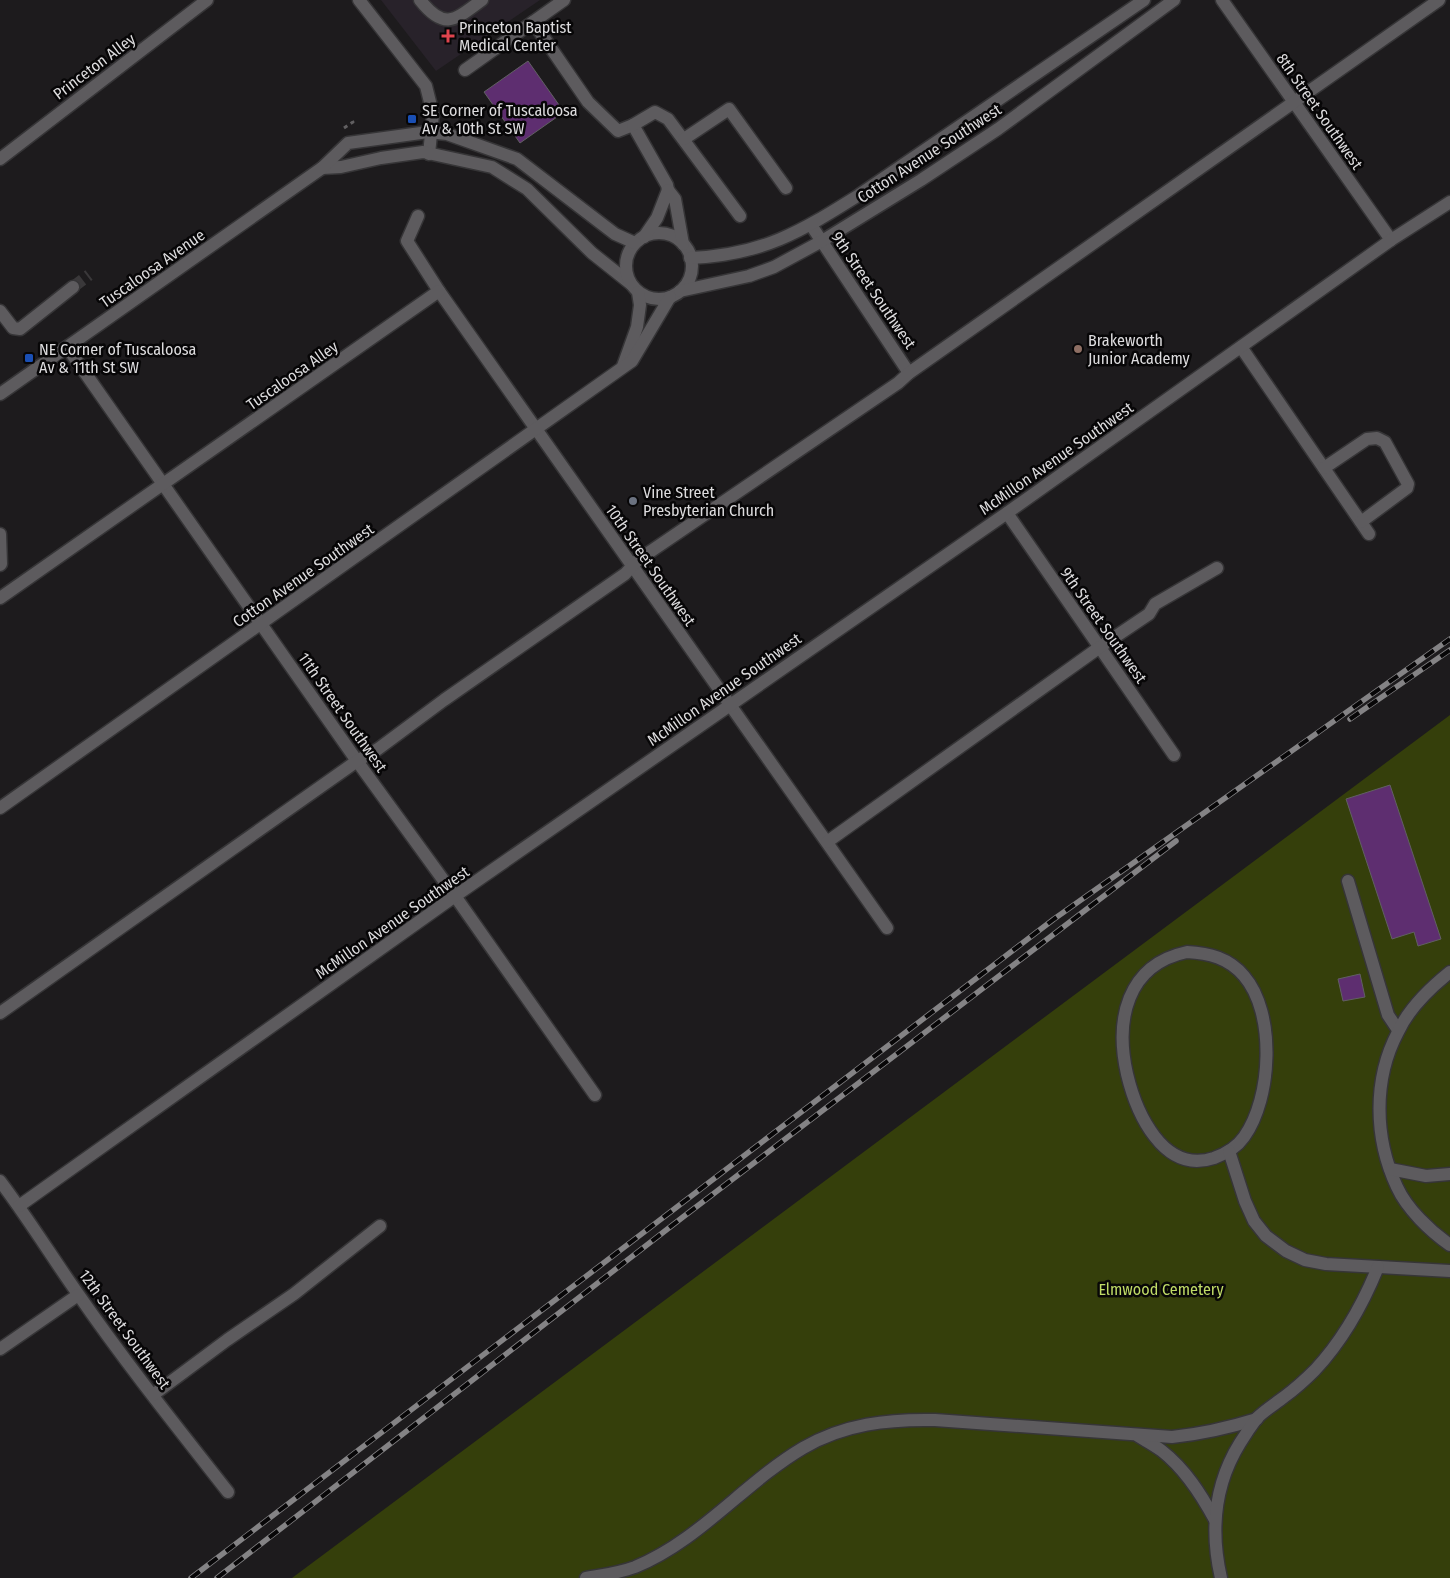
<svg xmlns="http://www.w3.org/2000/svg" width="1450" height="1578" viewBox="0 0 1450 1578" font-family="'Fira Sans Condensed',sans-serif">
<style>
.built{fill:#28222a}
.green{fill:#353f0b}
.building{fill:#5e2e70;stroke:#616062}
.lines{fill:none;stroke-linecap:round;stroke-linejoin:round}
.minor-tunnel{stroke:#3a383a;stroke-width:12;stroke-dasharray:12 6;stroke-linecap:butt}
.minor-casing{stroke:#363537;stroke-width:15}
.path{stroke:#615f61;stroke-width:3;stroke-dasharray:4 4;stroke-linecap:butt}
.minor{stroke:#5d5b5e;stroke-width:12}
.rail-casing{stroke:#848385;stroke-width:5.5}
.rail{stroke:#070607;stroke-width:4;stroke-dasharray:11;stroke-linecap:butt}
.health-dot{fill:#e0444e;stroke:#070607;stroke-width:2}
.transit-dot{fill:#1a4fb4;stroke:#070607;stroke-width:2}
.education-dot{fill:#8d6e63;stroke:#070607;stroke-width:2}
.worship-dot{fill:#6b7280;stroke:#070607;stroke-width:2}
.labels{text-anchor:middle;stroke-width:5;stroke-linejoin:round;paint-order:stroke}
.poi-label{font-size:16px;fill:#dddcde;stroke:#070607;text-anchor:start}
.street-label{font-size:16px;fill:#dddcde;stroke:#070607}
.park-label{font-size:16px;fill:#c0dc67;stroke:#070607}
</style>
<rect width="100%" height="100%" fill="#1d1b1d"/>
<path class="built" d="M381,0H540L436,71Z"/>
<path class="green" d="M1450,715V1578H292Z"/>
<g class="building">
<path d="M528,61L564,112L520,143L484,92Z"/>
<path d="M1390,785L1441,939L1418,946L1414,932L1392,939L1346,799Z"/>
<path d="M1360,974L1365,997L1343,1001L1338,979Z"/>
</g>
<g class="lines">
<path class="minor-tunnel" d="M73,287L89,275"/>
<g class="minor-casing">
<g id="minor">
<path d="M359,0L426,86L433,114L429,154"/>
<path d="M420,0C445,32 456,19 482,0"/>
<path d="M1222,0L1391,240"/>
<path d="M533,22L588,102L618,131L633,125L667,185L668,190"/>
<path d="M465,70L564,0"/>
<path d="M633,125L655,112L668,119L740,216"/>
<path d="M684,139L729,109L786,188"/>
<path d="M0,159L207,0"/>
<path d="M322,168L341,167L381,158L423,152L492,167L527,189L592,253L631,284"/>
<path d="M418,216L407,241L439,291L887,928"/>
<path d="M811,225L909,373"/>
<circle cx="659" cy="266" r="33"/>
<path d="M644,237L657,218L668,190L675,199L683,244"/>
<path d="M690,258C763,255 800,232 859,195L1144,0"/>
<path d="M680,291L749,276L774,267L822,241L921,180L998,129L1174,0"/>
<path d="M0,311L13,328L20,329L73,287"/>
<path d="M67,347L357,761L455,896L595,1095"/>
<path d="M1241,347L1369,534"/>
<path d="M623,366L637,327L640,305L638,292"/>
<path d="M0,394L322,168L348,143L428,132L447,134L517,159L615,234L635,243"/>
<path d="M1324,468L1367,439L1377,438L1385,442L1408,484L1407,488L1361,522"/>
<path d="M1007,513L1174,755"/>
<path d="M0,534L1,564L0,565"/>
<path d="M0,598L439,291"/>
<path d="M0,808L632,361L670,297"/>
<path d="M827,842L1100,647L1149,614L1155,604L1217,568"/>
<path d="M1348,881L1388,1015L1398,1030"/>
<path d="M1187,952C1209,953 1229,958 1244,976C1276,1013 1272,1098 1244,1137C1237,1147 1225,1154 1214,1158C1163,1175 1136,1112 1127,1074C1115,1021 1126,965 1187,952Z"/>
<path d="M1450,972C1430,988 1409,1008 1398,1032C1373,1079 1374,1138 1397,1187C1407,1209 1430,1231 1450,1245"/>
<path d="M0,1013L357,761L378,749L444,700L625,574L638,560L898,383L909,373L1439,0"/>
<path d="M1229,1151L1245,1201L1254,1221L1266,1236L1286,1251L1305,1260L1326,1264L1450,1271"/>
<path d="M1390,1169L1426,1176L1450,1174"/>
<path d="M0,1181C28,1218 52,1257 78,1294C125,1362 177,1427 228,1492"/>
<path d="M19,1206L455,896L1007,513L1391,240L1450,202"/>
<path d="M0,1349L78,1295"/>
<path d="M153,1395L227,1340L294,1294L380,1226"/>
<path d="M1138,1436C1146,1441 1154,1445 1162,1451C1185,1469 1201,1494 1215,1520"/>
<path d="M586,1578C603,1575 619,1573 635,1567C699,1541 744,1483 803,1448C844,1424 888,1419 935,1420L1172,1437C1201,1434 1228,1428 1257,1419"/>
<path d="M1221,1578C1210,1530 1214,1485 1240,1443C1245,1435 1251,1426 1257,1418C1265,1410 1275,1404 1284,1397C1295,1389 1306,1379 1315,1370C1343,1340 1363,1304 1378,1267"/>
</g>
</g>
<path class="path" d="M344,128L353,122L351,119"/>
<use href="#minor" class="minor"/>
<g class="rail-casing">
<g id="rail">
<path d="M1350,719L1450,650"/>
<path d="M191,1578L1054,919L1450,639"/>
<path d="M217,1578L683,1217L1176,841"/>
</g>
</g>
<use href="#rail" class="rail"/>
</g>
<path class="health-dot" d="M445.5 28.5h5v5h5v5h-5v5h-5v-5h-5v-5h5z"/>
<g class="transit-dot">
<rect x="407" y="114" width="10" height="10" rx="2.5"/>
<rect x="24" y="353" width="10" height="10" rx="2.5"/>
</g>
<circle class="education-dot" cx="1078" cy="349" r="5"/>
<circle class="worship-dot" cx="633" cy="501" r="5"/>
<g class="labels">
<g class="poi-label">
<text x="459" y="33">Princeton Baptist<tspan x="459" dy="18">Medical Center</tspan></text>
<text x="422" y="116">SE Corner of Tuscaloosa<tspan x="422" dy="18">Av &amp; 10th St SW</tspan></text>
<text x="1088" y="346">Brakeworth<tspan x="1088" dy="18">Junior Academy</tspan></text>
<text x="39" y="355">NE Corner of Tuscaloosa<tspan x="39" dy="18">Av &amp; 11th St SW</tspan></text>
<text x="643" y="498">Vine Street<tspan x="643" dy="18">Presbyterian Church</tspan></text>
</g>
<g class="street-label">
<text transform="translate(94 66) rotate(-37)" y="6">Princeton Alley</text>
<text transform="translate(1320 111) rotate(55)" y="6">8th Street Southwest</text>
<text transform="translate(929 153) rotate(-33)" y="6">Cotton Avenue Southwest</text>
<text transform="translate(152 268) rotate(-35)" y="6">Tuscaloosa Avenue</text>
<text transform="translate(874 290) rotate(56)" y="6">9th Street Southwest</text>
<text transform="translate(292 375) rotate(-35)" y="6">Tuscaloosa Alley</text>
<text transform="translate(1056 458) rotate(-35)" y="6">McMillon Avenue Southwest</text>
<text transform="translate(651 565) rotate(55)" y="6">10th Street Southwest</text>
<text transform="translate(303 575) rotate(-35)" y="6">Cotton Avenue Southwest</text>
<text transform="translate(1104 625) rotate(55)" y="6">9th Street Southwest</text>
<text transform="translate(724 689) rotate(-35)" y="6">McMillon Avenue Southwest</text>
<text transform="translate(343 712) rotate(55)" y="6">11th Street Southwest</text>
<text transform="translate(392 922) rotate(-35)" y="6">McMillon Avenue Southwest</text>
<text transform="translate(125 1329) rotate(54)" y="6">12th Street Southwest</text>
</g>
<g class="park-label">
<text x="1161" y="1295">Elmwood Cemetery</text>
</g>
</g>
</svg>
